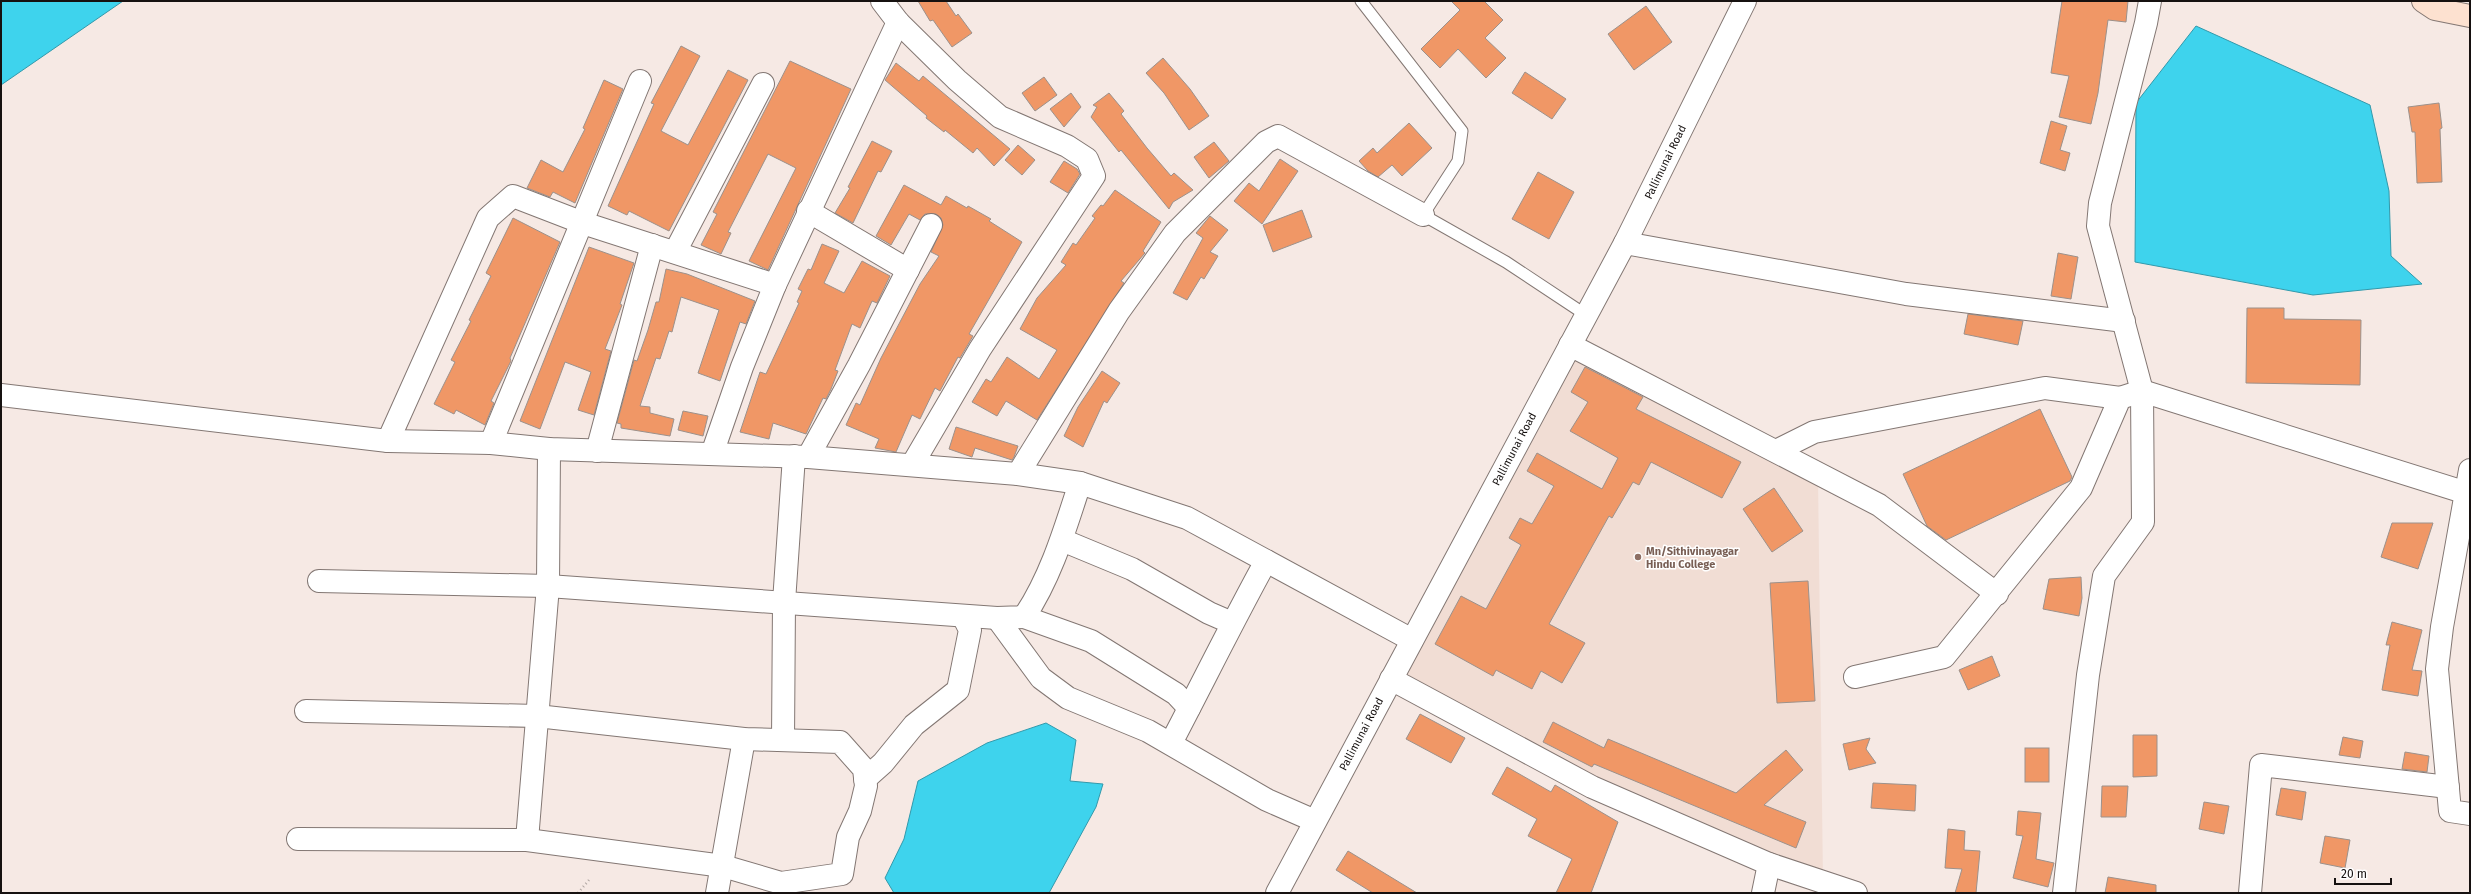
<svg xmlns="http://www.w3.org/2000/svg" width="2471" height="894" viewBox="0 0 2471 894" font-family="'Fira Sans',sans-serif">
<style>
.built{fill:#f1ddd4}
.water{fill:#3ed3ed;stroke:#3299ab}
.building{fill:#f09766;stroke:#9c918b}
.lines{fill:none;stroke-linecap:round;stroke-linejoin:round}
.lane-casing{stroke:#837773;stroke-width:13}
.street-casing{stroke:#837773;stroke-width:24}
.secondary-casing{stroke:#837773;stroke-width:24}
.path{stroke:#afa5a1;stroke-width:2.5;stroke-dasharray:1 3;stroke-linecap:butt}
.lane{stroke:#fff;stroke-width:11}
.street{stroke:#fff;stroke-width:22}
.secondary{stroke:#fde1d0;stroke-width:22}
.education-dot{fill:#8d6e63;stroke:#fff;stroke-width:1.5}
.labels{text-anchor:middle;stroke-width:3;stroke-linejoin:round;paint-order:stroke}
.street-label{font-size:11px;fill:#161110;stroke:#fff}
.education-label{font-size:11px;font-weight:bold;fill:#785e54;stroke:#fff;text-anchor:start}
</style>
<rect width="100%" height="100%" fill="#f6e9e4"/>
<path class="built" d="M1570,345L1818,475L1823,882L1769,864L1391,679Z"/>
<g class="water">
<path d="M1,1H123L1,85Z"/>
<path d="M2196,26L2370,105L2389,191L2391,256L2422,284L2313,295L2135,262L2136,103Z"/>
<path d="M1046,723L1076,740L1070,781L1103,784L1096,807L1049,893H894L885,878L904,839L918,781L987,743Z"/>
</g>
<g class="building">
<path d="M918,1H946L956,16L958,14L972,33L952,47L933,20L930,21Z"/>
<path d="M1451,1H1484L1503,20L1485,38L1506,58L1486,78L1458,49L1440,68L1421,49L1460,10Z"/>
<path d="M2062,1H2128L2126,22L2108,20L2098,93L2091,124L2059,117L2069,76L2051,73Z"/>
<path d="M1646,6L1672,42L1634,70L1608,34Z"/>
<path d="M681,46L700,56L661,131L688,145L728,70L748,80L669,231L629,211L627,215L608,206L654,104L651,103Z"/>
<path d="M1163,58L1190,89L1209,116L1189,130L1164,93L1146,73Z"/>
<path d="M790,61L851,89L768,270L749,261L796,168L768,154L728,232L731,233L721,254L701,245L717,214L713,212Z"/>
<path d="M896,63L919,81L923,76L1010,149L994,166L977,148L973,153L945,130L944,132L926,118L927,116L885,80Z"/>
<path d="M1525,72L1566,99L1552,119L1512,93Z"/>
<path d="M1044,77L1057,95L1035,111L1022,93Z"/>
<path d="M604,80L623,89L575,203L553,192L550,197L527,188L541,160L563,172L585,129L583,128Z"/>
<path d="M1071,93L1081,107L1064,127L1050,109Z"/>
<path d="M1109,93L1124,111L1121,114L1147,148L1171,176L1174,173L1193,190L1173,202L1169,209L1121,150L1119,152L1091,117L1097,107L1093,105Z"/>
<path d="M2439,103L2442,128L2440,129L2442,182L2417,183L2415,132H2412L2408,107Z"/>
<path d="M2051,121L2067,126L2060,150L2070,153L2065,171L2040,163Z"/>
<path d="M1409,123L1432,148L1402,176L1392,165L1378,177L1368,171L1359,161L1373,148L1377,153Z"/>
<path d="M872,141L892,151L881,172L878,171L853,223L835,213L850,188L848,187Z"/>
<path d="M1214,142L1229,161L1209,178L1194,157Z"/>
<path d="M1018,145L1035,160L1022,175L1005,160Z"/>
<path d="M1280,159L1298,171L1262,224L1234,201L1249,183L1259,191Z"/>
<path d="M1064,161L1077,169L1080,174L1068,193L1050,182Z"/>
<path d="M1538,172L1574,192L1549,239L1512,219Z"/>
<path d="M904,185L941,205L946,196L967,208L968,206L991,219L989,221L1022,242L969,334L973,336L960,358L958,357L940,391L935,388L920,419L912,415L896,452L875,448L879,439L846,425L856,403L860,405L881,358L920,284L939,256L931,252L943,225L941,218L936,214H925L920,220L909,214L891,245L876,236Z"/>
<path d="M1115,190L1161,222L1143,251L1145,253L1121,281L1124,283L1037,420L1006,401L997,416L972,402L986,379L991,382L1007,357L1039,379L1057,350L1020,329L1037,298L1066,265L1061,262L1073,243L1076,245L1095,218L1092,216L1101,205L1103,206Z"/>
<path d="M1302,210L1312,237L1273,252L1263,225Z"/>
<path d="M1210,216L1228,230L1210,252L1218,256L1204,279L1201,277L1187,300L1173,293L1203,238L1196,233Z"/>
<path d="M513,218L560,242L510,358L511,361L491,401L494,403L485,425L456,410L454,414L434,404L455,362L451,360L471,321L469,320L491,276L486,273Z"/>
<path d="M822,244L839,251L824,283L844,293L862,261L890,276L877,303L872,301L860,328L852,324L835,370L838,371L831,389L826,399L823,398L806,434L773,423L769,439L740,432L760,372L766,374L799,303L797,302L802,291L798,289L808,269L811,270Z"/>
<path d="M589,247L634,263L620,304L622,305L605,349L611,351L594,415L578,410L591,372L565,362L540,429L520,421Z"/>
<path d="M2058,253L2078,257L2071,299L2051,296Z"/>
<path d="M666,269L687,274L755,301L746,324L740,322L720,381L698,373L719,310L681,297L672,332L669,331L660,359L656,358L640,406L650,407V413L674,419L670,436L621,428V424L617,423L634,360L637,361L648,330L656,302H659Z"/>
<path d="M2247,308H2284V319L2361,320L2360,385L2246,383Z"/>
<path d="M1968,314L2023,321L2018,345L1964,334Z"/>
<path d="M1585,367L1643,397L1636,409L1741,462L1722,498L1651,462L1639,485L1633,482L1612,518L1609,516L1549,624L1585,643L1562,683L1541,671L1532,689L1496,670L1493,676L1435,644L1461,596L1486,609L1521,545L1509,538L1520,518L1532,524L1554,486L1527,471L1537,453L1602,489L1618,458L1570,431L1588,402L1571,392Z"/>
<path d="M1102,371L1120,383L1107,403L1104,401L1083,447L1064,436L1078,407Z"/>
<path d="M2040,409L2072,477L2070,481L1946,540L1927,526L1903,474Z"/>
<path d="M683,411L708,416L703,436L678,430Z"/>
<path d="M956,427L1018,446L1014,457L1012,460L975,448L972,457L949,449Z"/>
<path d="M1774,488L1803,531L1772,552L1743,509Z"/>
<path d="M2392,523H2433L2418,569L2381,557Z"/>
<path d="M2081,577L2082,598L2079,616L2043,609L2049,579Z"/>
<path d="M1808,581L1815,701L1777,703L1770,583Z"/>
<path d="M2392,622L2422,630L2412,670L2422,671L2418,696L2382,690L2390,645H2386Z"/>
<path d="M1992,656L2000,676L1968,690L1959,670Z"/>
<path d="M1420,714L1465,738L1451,763L1406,739Z"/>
<path d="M1553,722L1604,748L1608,739L1736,793L1786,750L1803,770L1764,805L1806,822L1796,848L1594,764L1592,767L1543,742Z"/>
<path d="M2133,735H2157V776L2133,777Z"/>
<path d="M2343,737L2363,741L2360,758L2339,755Z"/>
<path d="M1870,738L1866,749L1876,763L1849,770L1843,744Z"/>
<rect x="2025" y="748" width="24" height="34"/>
<path d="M2405,752L2429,756L2427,772L2402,769Z"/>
<path d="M1507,767L1551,792L1555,785L1618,822L1591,893H1556L1572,859L1528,836L1537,819L1492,794Z"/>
<path d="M1873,783L1916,785L1915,811L1871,808Z"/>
<path d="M2102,786H2128L2126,817H2101Z"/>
<path d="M2281,788L2306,792L2302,820L2276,815Z"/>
<path d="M2204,802L2229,806L2224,834L2199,829Z"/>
<path d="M2018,811L2041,813L2036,859L2054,863L2048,887L2013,878L2023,836L2016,835Z"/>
<path d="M1948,829L1965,831L1964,850L1980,851L1976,893H1955L1962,869L1945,868Z"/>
<path d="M2325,836L2350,840L2345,868L2320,863Z"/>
<path d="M1348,851L1417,893H1373L1336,870Z"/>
<path d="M2108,877L2156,885V893H2105Z"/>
</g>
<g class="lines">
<g class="lane-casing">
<path id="lane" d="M1361,1L1462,131L1458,161L1423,215L1506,262L1586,315"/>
</g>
<g class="street-casing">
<g id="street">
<path d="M882,1L898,22L957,80L1000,117L1067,146L1087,159L1094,176L980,349L912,465"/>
<path d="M808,211L908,270"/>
<path d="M1625,243L1906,294L2124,321"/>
<path d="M675,252L763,84"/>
<path d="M1570,345L1879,505L1997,594"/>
<path d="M1,395L388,441L491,443L549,449L808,457L1018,474L1080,483L1187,518L1412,640"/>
<path d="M388,441L488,218L513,196L583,223L775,285"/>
<path d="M491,443L640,81"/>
<path d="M597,451L652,245"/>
<path d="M1776,451L1814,432L2045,388L2120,398"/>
<path d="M712,454L742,367L775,285L898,22"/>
<path d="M808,457L859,365L931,225"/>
<path d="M2470,470L2442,627L2437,669L2450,811L2470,814"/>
<path d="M1018,474L1119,311L1175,233L1266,142L1278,136L1423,215"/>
<path d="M1062,540L1132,569L1209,613L1232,623"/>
<path d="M319,581L548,586L997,618L1024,617C1051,577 1065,529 1080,483"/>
<path d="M1024,617L1091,641L1176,694L1189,708"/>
<path d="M997,618L1041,678L1068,698L1148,731L1267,800L1315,821"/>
<path d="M1855,677L1944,657L2081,488L2120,398L2142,391L2470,494"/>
<path d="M1391,679L1592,787L1769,864L1856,893"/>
<path d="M783,740L784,602L794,456"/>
<path d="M1171,743C1203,682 1233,621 1266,561"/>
<path d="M865,779L883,763L914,725L958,690L970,630L963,616"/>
<path d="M298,839L527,840L723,866L781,883L842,874L848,837L860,811L866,786L864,769L840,742L744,739L537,716L306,711"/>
<path d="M527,840L548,586L549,449"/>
<path d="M717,893L744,739"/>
<path d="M1277,893L1625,243L1745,1"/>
<path d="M1763,893L1769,864"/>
<path d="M2064,893L2088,675L2104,576L2143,522L2142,391L2098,226L2100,203L2146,23L2150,1"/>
<path d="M2250,893L2261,765L2448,787"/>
</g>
</g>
<g class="secondary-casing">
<path id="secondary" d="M2423,1L2435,9L2470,16"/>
</g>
<path class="path" d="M578,893L589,880"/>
<use href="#lane" class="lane"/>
<use href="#street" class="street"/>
<use href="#secondary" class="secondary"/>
</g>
<circle class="education-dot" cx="1638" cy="557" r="4"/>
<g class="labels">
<g class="street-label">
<text transform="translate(1665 162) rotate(-64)" y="4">Pallimunai Road</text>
<text transform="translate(1514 449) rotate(-62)" y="4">Pallimunai Road</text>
<text transform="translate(1361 734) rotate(-62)" y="4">Pallimunai Road</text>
</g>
<g class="education-label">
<text x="1646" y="555">Mn/Sithivinayagar<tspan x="1646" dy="13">Hindu College</tspan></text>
</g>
</g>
<rect width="2471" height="894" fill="none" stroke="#161110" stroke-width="4"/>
<path d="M2335 878v6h56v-6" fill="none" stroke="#161110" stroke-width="2"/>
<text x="2341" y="878" font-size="12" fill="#161110" stroke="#ffffff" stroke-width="3" paint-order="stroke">20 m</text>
</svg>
